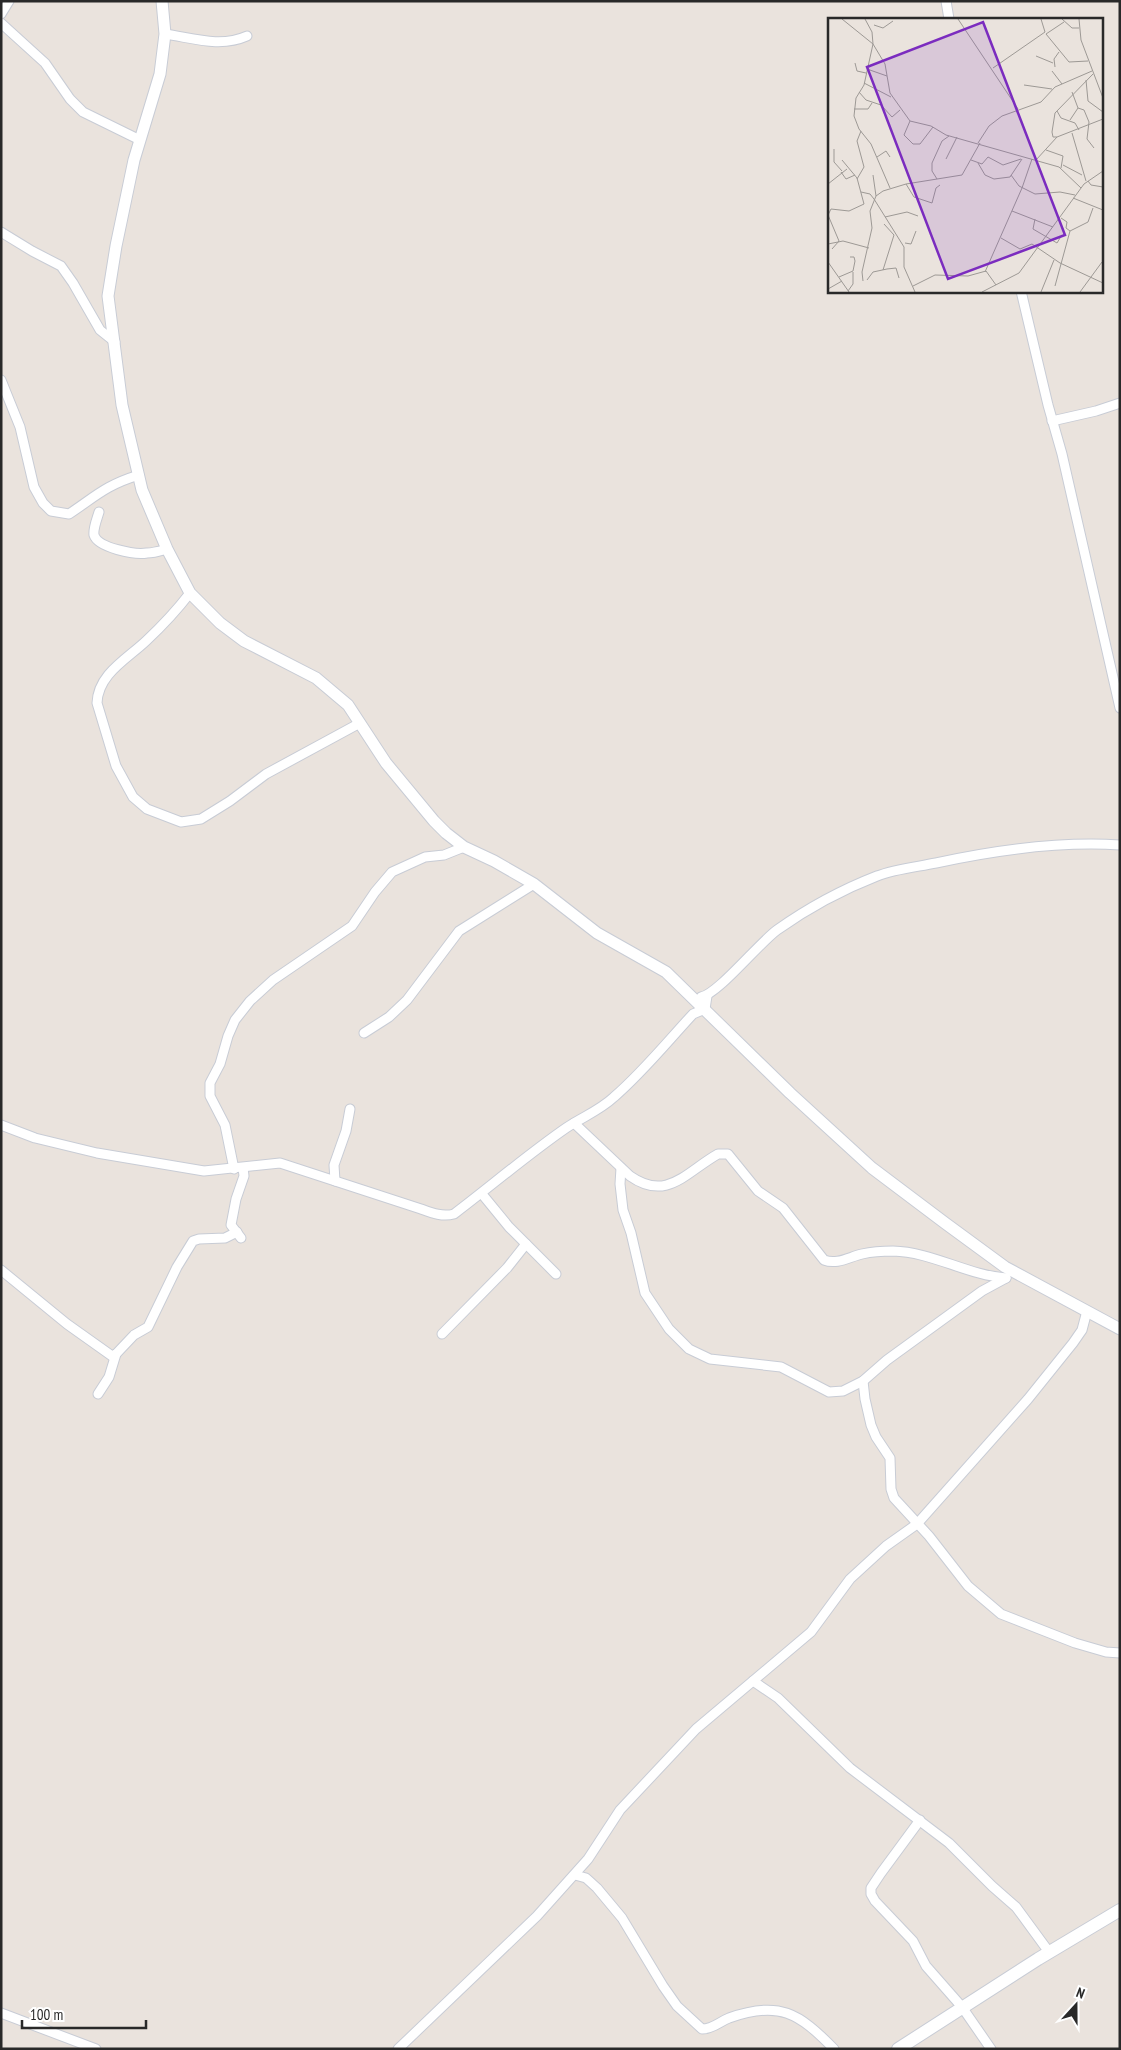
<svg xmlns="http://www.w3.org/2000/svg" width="1121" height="2050" viewBox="0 0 1121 2050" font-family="'PT Sans Narrow',sans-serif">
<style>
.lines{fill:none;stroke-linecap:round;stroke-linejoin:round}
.minor-casing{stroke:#c8ccd5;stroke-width:11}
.tertiary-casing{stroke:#c8ccd5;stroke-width:13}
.secondary-casing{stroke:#c8ccd5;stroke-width:14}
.minor{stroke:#fff;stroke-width:9}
.tertiary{stroke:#fff;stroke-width:11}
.secondary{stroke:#fff;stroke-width:12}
.inset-road{fill:none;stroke:#9d9995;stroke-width:1}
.view{fill:#7b2cbf;fill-opacity:0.15;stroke:#7b2cbf;stroke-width:2.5}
.inset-edge{fill:none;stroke:#292929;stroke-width:2.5}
</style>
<rect width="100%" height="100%" fill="#eae3dd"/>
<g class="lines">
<g class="minor-casing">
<g id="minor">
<path d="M946,1L949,19"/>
<path d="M1,14L9,1"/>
<path d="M1,23L45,63L70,99L83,112L140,140"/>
<path d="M165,34C193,38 220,48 247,36"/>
<path d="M1,232L32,251L61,266L73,283L100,330L115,342"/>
<path d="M1021,291L1048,405L1062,454L1120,708"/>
<path d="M1,380L20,427L34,487L43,503L51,511L69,514C96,496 106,485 139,475"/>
<path d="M1052,421L1096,411L1120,403"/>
<path d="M99,512C97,519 93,528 94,535C98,548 135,555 147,553C154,553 160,551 167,549"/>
<path d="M190,593C177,610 162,626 146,641C127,659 98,674 97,703L116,766L133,797L147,809L181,822L201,819L230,801L266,774L360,723"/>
<path d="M701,997C718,994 759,943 777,930C808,908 841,890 877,876C895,869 916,867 936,863C996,850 1058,841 1120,845"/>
<path d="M364,1033L389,1017L407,1000L459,931L534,884"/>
<path d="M574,1123L630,1176C667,1202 686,1172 718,1154H728L758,1191L783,1208L824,1260C837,1265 849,1257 862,1254C871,1252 883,1251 893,1251C932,1252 967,1275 1006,1278"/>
<path d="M1,1125L35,1138L97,1153L204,1171L280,1163L421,1209C432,1213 442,1217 454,1214C491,1186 527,1155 566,1128C582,1117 599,1111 614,1097C643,1072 667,1042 693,1014L705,1009L707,996"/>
<path d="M621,1168L620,1184L623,1210L631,1233L645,1293L669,1329L689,1349L710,1359L781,1367L829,1392L843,1391L863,1381L887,1360L982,1291L1006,1278"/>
<path d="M234,1169L225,1125L210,1096V1083L220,1064L228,1036L235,1020L250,1001L273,980L352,926L375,892L392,872L425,857L444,855L464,847"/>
<path d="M335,1181L334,1165L346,1131L350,1109"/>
<path d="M482,1194L509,1227L556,1274"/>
<path d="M241,1238L231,1225L236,1199L244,1176L243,1168"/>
<path d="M1,1270L67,1324L112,1356L116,1354L134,1335L148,1327L177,1267L193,1241L199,1239L225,1238L237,1232"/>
<path d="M442,1334L507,1268L526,1244"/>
<path d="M863,1381L865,1399L871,1425L876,1437L890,1458L891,1489L894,1498L929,1536L968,1586L1001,1614L1075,1643L1106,1652L1120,1653"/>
<path d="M98,1394L109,1377L116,1354"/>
<path d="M753,1681L778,1698L850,1768L949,1843L992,1886L1016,1907L1049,1952"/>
<path d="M920,1820L881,1873L871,1888V1894L875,1901L913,1941L926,1966L962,2007L991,2049"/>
<path d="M575,1875L586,1878L597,1888L622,1918L663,1986L677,2006L702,2029C713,2029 719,2022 729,2018C779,2000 799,2013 834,2049"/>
<path d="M1,2013L96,2049"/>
<path d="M398,2049L537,1916L588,1859L620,1810L696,1729L811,1632L850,1579L886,1546L917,1524L1028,1399L1073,1343L1082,1330L1087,1311"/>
</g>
</g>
<g class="tertiary-casing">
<path id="tertiary" d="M162,1L165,34L160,74L134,160L116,246L108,296L122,405L142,490L167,549L190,593L220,623L244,641L316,678L348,705L386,763L434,821L446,833L464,847L494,861L534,884L597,933L666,972L790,1093L872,1168L945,1223L1005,1267L1120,1329"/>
</g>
<g class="secondary-casing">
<path id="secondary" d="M898,2049L1038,1959L1120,1910"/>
</g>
<use href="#minor" class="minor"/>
<use href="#tertiary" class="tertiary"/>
<use href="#secondary" class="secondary"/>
</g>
<g transform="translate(828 18)">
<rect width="275" height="275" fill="#eae3dd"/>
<path class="inset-road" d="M14,1L45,26L36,67L28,80L26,98L31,111L43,126L62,170M37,1L44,14L45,26L57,46L62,75L82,103L103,108L118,117L231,149L253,170M130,1L190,91M234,1L244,10H251M251,1L253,22L275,80M236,4L218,16L241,44L260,43M46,7L55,10L65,3M208,38L225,45M27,45L29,53L38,55M227,49L226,41L231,34M165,50L217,14L213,1M39,51L59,58M224,53L234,66M258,62L260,83L275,94M36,65L63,79M196,67L224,71M31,74L38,82L53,87L64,99L72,92M250,90L256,92L261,104L259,121L266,130M26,91H40L44,85M229,93L233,100L247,105L251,112M242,102L250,90L244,74M82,103L76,117L85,126H92L105,109M244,115L258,163M229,119H225L224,114L227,95L265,56M150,125L161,108L174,98L213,84L227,69L264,53M6,131V144L14,153M218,132L235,138L233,150M49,139L58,133L62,139M118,141L129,119M143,142L154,146L160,139L175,147L193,141M208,142L229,119L275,101M150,145L157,157L166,161L182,159L194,141M235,147L254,157M13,154L18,161L27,157M45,157L48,178M183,157L191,168L207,176L232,174L247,177M29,161L36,149L29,123L33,113M109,161L104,153V145L114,123L121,118M260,163L263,167L275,169M0,166L19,151M78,166L86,179L104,185L108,170L112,167M33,174L42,176L46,181M245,180L275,192M46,181L76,229V249L87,274M3,191L21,193L36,186L29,160L14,142M3,191L0,197L11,223L4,231M184,193L225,209M57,199L79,194L90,198M233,200L239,204L238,210L242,213M207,201L205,211L229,225L232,220M173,220L192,231L204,226L232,245L275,265M77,225L83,226L88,213M0,226L15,223L41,230M0,244L21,274M275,245V217M55,252L66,217L56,206M157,254L194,170L204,141M11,259L25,253L27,243L26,239H22M39,262L45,254L59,251L68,250L71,260M35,263L34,254L44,210L42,193L48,178L55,173L78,166L134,157L152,125M85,268L107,257L140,258L158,253L168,267M227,268L242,213L260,204L265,190M0,271L14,263M20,273L25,266V254M154,274L191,255L256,166L275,153M213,274L226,242M252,274L274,244"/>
<path class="view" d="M155,4L237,217L120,261L39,49Z"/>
<rect width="275" height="275" class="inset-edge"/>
</g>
<rect width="1121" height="2050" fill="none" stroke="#292929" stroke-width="5"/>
<g transform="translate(1076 2005) rotate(21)" stroke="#ffffff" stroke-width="4" paint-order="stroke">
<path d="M0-4L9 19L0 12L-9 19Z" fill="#292929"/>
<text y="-8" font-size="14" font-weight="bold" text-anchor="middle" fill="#292929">N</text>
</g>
<path d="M22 2020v8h124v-8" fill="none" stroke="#292929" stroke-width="2.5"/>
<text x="30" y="2020" font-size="15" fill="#292929" stroke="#ffffff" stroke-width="4" paint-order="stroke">100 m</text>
</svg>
